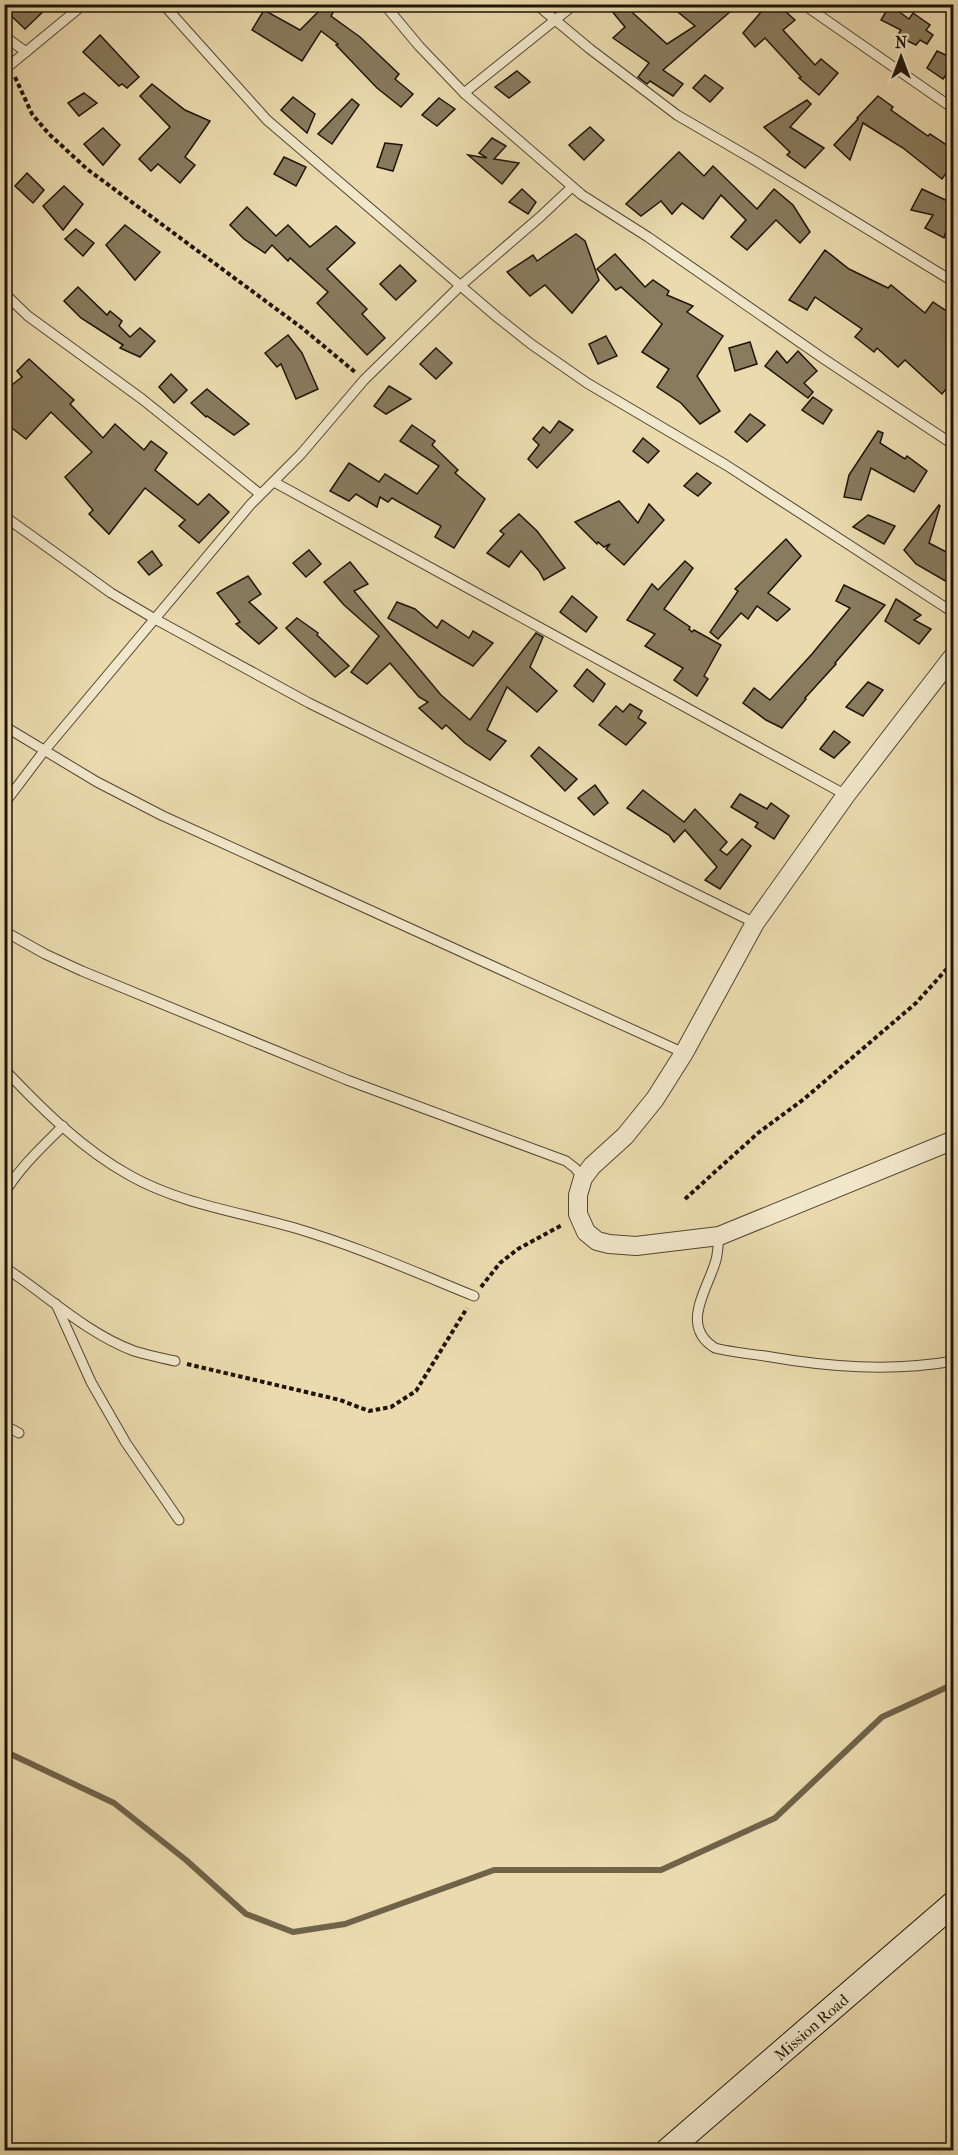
<svg xmlns="http://www.w3.org/2000/svg" width="958" height="2155" viewBox="0 0 958 2155" font-family="'IM FELL French Canon',serif">
<style>
.lines{fill:none;stroke-linecap:round;stroke-linejoin:round}
.stream{stroke:#6f634a;stroke-width:6}
.building{fill:#887b5e;stroke:#1e1409;stroke-width:1.5}
.lane-casing{stroke:#514632;stroke-width:11}
.street-casing{stroke:#514632;stroke-width:20}
.secondary-casing{stroke:#1e1409;stroke-width:26}
.path{stroke:#1e1409;stroke-width:4;stroke-dasharray:4.5 3;stroke-linecap:butt}
.lane{stroke:#f1e7ca;stroke-width:9}
.street{stroke:#f1e7ca;stroke-width:18}
.secondary{stroke:#f1e7ca;stroke-width:24}
.labels{text-anchor:middle;stroke-width:6;stroke-linejoin:round;paint-order:stroke}
.street-label{font-size:16px;fill:#1e1409;stroke:#f1e7ca}
</style>
<rect width="100%" height="100%" fill="#eadaad"/>
<filter id="stains"><feTurbulence type="fractalNoise" baseFrequency=".00333" numOctaves="4"/><feColorMatrix values="0 0 0 0 .2 0 0 0 0 .09 0 0 0 0 .02 0 0 0 .5 -.17"/></filter>
<radialGradient id="worn" r=".72"><stop offset=".6" stop-color="#630" stop-opacity="0"/><stop offset="1" stop-color="#630" stop-opacity=".3"/></radialGradient>
<g class="lines">
<path class="stream" d="M4,1751L114,1803L186,1860L246,1914L293,1932L345,1924L494,1870H661L775,1818L882,1717L954,1684"/>
</g>
<g class="building">
<path d="M4,4H51L25,29L4,9Z"/>
<path d="M326,4H338L331,16L360,37L399,74L395,79L413,94L401,107L377,88L336,45L338,44L321,31L302,61L252,30L264,10L300,30Z"/>
<path d="M606,4H623L667,44L695,26L668,4H739L663,70L683,84L673,96L650,81L647,84L638,77L649,63L613,38L625,27Z"/>
<path d="M768,4H777L795,20L783,30L815,65L821,59L838,73L819,95L799,78L801,77L765,38L755,47L743,33Z"/>
<path d="M890,5L909,19L913,13L930,25L926,30L933,35L927,44L920,40L916,45L897,36L901,30L881,20Z"/>
<path d="M100,35L139,77L127,88L122,84L119,86L83,52Z"/>
<path d="M937,51L954,59V64L943,79L927,68Z"/>
<path d="M517,71L530,82L509,98L495,87Z"/>
<path d="M705,75L723,88L710,102L693,88Z"/>
<path d="M152,84L185,110L210,121L185,157L195,165L180,183L158,164L151,171L139,159L170,127L140,96Z"/>
<path d="M84,93L97,103L79,116L68,103Z"/>
<path d="M878,96L893,107L891,110L928,136L930,134L954,150V162L942,179L903,148L863,123L850,160L834,145L858,119L857,118Z"/>
<path d="M293,97L315,114L307,133L281,110Z"/>
<path d="M439,98L455,109L437,126L422,115Z"/>
<path d="M352,99L359,105L332,144L318,134Z"/>
<path d="M807,100L811,104L790,127L824,148L805,168L787,155L790,152L764,127Z"/>
<path d="M590,127L604,140L584,160L569,145Z"/>
<path d="M103,128L120,145L103,165L84,144Z"/>
<path d="M492,138L506,146L494,159L519,163L502,184L468,155L487,158L479,153Z"/>
<path d="M385,143L402,145L393,171L377,167Z"/>
<path d="M679,152L704,176L713,166L757,209L774,189L793,205L810,232L800,243L776,220L747,250L731,237L746,220L721,195L703,219L682,203L672,214L661,201L641,216L626,204Z"/>
<path d="M284,157L306,167L296,186L274,174Z"/>
<path d="M27,173L44,190L33,203L15,186Z"/>
<path d="M64,186L83,204L63,230L43,206Z"/>
<path d="M522,189L536,202L528,214L509,202Z"/>
<path d="M922,189L954,204L944,238L925,228L933,215L911,210Z"/>
<path d="M247,207L276,236L288,225L310,247L336,226L355,243L327,269L367,309L362,314L385,338L367,355L317,303L328,292L290,258L288,261L272,245L265,253L244,239L230,225Z"/>
<path d="M125,225L160,252L135,280L106,245Z"/>
<path d="M76,229L94,243L83,256L65,239Z"/>
<path d="M576,234L585,241L599,280L572,313L545,285L530,296L507,272L533,255L537,261Z"/>
<path d="M825,250L849,269L888,288L891,285L925,313L933,302L954,316V379L942,394L905,360L898,367L877,348L874,352L855,337L862,329L815,297L807,310L789,300Z"/>
<path d="M615,254L645,287L653,280L669,291L667,295L693,306L687,312L723,336L697,376L720,411L700,424L681,403L657,387L669,369L642,352L662,324L621,287L616,290L597,269Z"/>
<path d="M400,265L416,281L396,300L380,284Z"/>
<path d="M78,287L107,315L110,311L122,321L119,326L130,337L140,328L155,341L140,357L120,348L123,345L81,318L64,301Z"/>
<path d="M288,335L302,353L318,389L296,399L281,364L277,367L265,353Z"/>
<path d="M606,336L617,356L598,364L589,344Z"/>
<path d="M750,342L757,364L735,371L729,348Z"/>
<path d="M436,348L452,363L436,379L420,364Z"/>
<path d="M777,351L787,363L798,351L817,371L804,383L813,392L808,398L765,366Z"/>
<path d="M29,359L74,400L70,404L103,438L115,424L144,450L151,441L167,453L155,470L198,505L209,494L229,512L199,543L179,526L185,520L145,488L109,534L89,514L93,510L65,477L92,452L51,412L26,439L4,422V391L22,377L17,371Z"/>
<path d="M171,374L187,390L174,403L159,387Z"/>
<path d="M389,386L411,399L386,414L374,406Z"/>
<path d="M207,389L249,424L234,435L207,416L206,417L191,403Z"/>
<path d="M813,397L832,410L823,424L802,410Z"/>
<path d="M750,414L765,425L747,442L735,432Z"/>
<path d="M559,421L573,430L537,468L528,459L539,445L533,439L543,427L550,433Z"/>
<path d="M412,425L435,441L432,445L458,470L455,473L485,499L454,548L435,537L441,526L392,498L388,502L380,497L377,507L356,494L349,501L330,491L349,463L379,482L385,474L417,494L439,466L400,441Z"/>
<path d="M878,431L883,433L880,443L905,459L907,456L927,471L914,492L871,468L861,500L844,497L849,475Z"/>
<path d="M643,438L659,451L648,463L633,451Z"/>
<path d="M697,473L711,483L698,496L684,486Z"/>
<path d="M619,501L638,523L649,504L664,520L624,565L606,549L610,544L604,547L598,542L597,544L575,522Z"/>
<path d="M939,505L940,506L929,543L954,556V586L916,564L904,550Z"/>
<path d="M519,514L537,531L565,568L544,580L539,571L521,551L509,567L487,553L504,534L500,531Z"/>
<path d="M868,515L895,526L884,544L853,527Z"/>
<path d="M786,539L801,556L768,593L790,609L777,621L757,606L748,619L741,613L718,639L710,632L738,591L735,589Z"/>
<path d="M309,550L321,564L306,577L293,563Z"/>
<path d="M152,551L162,565L149,575L138,562Z"/>
<path d="M685,561L693,568L664,609L690,627L689,629L692,632L694,630L721,645L704,676L708,679L697,696L674,680L683,668L645,646L655,634L627,620L652,584L658,590Z"/>
<path d="M350,562L368,584L354,591L441,695L470,720L536,633L543,637L530,667L557,691L537,712L507,687L487,730L506,741L490,760L465,743L446,725L442,729L419,708L428,702L419,697L390,663L367,684L351,672L379,636L344,605L324,582Z"/>
<path d="M248,576L261,594L249,602L277,628L259,644L236,624L240,622L217,593Z"/>
<path d="M844,585L885,605L835,663L836,664L805,698L806,699L782,728L766,720L743,703L754,688L770,700L812,654L850,608L836,601Z"/>
<path d="M572,596L597,617L586,632L560,612Z"/>
<path d="M896,599L921,615L914,620L931,629L919,644L885,621Z"/>
<path d="M397,602L415,609L437,628L442,620L469,638L473,631L493,643L473,666L388,618Z"/>
<path d="M297,618L318,633L317,635L349,666L335,677L286,628Z"/>
<path d="M587,669L605,684L593,702L574,686Z"/>
<path d="M868,682L883,690L863,716L846,707Z"/>
<path d="M630,704L642,711L638,718L646,723L626,745L599,725L616,706L623,712Z"/>
<path d="M834,731L850,742L834,758L820,749Z"/>
<path d="M539,747L577,779L565,791L531,756Z"/>
<path d="M595,785L608,803L594,815L578,798Z"/>
<path d="M643,790L684,822L695,809L727,842L720,850L727,855L742,839L751,846L720,889L705,880L717,867L685,830L674,842L669,835L627,808Z"/>
<path d="M740,794L767,809L771,803L789,816L774,839L755,827L758,823L731,807Z"/>
</g>
<g class="lines">
<g class="lane-casing">
<g id="lane">
<path d="M163,4L267,120L497,317L531,344L587,383L726,465L954,613"/>
<path d="M384,4L419,46L464,93L582,195L648,237L824,359L954,445"/>
<path d="M536,4L590,49L677,115L756,161L954,282"/>
<path d="M803,4L954,109"/>
<path d="M4,36L26,52"/>
<path d="M4,70L84,4"/>
<path d="M464,93L575,4"/>
<path d="M4,293L28,316L142,399L260,494"/>
<path d="M274,482L846,795"/>
<path d="M4,516L111,593L155,619L309,703L755,923"/>
<path d="M4,726L97,782L163,816L684,1053"/>
<path d="M4,804L44,751L251,504L301,454L364,380L460,286L540,217L572,187"/>
<path d="M4,931L45,954L82,971L347,1080L566,1161L575,1168L583,1178"/>
<path d="M4,1069C41,1108 82,1149 129,1175C180,1204 240,1212 295,1228C356,1246 415,1272 474,1296"/>
<path d="M4,1194C19,1168 42,1147 63,1126"/>
<path d="M719,1236C718,1244 718,1252 716,1260C708,1289 679,1326 715,1348C731,1352 748,1354 765,1356C828,1367 890,1372 954,1361"/>
<path d="M4,1267C47,1295 86,1333 134,1351C147,1355 161,1358 175,1361"/>
<path d="M56,1304L91,1382L126,1443L179,1520"/>
<path d="M4,1425L19,1433"/>
</g>
</g>
<g class="street-casing">
<path id="street" d="M954,655L846,795L755,923L684,1053L655,1099L625,1136L592,1166L583,1178L578,1195V1214L586,1232L597,1241L609,1244L636,1246L719,1236L954,1140"/>
</g>
<g class="secondary-casing">
<path id="secondary" d="M668,2150L954,1903"/>
</g>
<g class="path">
<path d="M15,77L32,114L49,134L87,169L302,328L355,372"/>
<path d="M685,1199L758,1133L804,1099L916,1003L954,961"/>
<path d="M481,1287L500,1263L518,1249L562,1225"/>
<path d="M187,1364L340,1400L369,1411L391,1407L416,1391L467,1308"/>
</g>
<use href="#lane" class="lane"/>
<use href="#street" class="street"/>
<use href="#secondary" class="secondary"/>
</g>
<g class="labels">
<g class="street-label">
<text transform="translate(811 2027) rotate(-41)" y="6">Mission Road</text>
</g>
</g>
<rect width="958" height="2155" fill="none" stroke="#eadaad" stroke-width="24"/>
<rect x="6" y="6" width="946" height="2143" fill="none" stroke="#1e1409" stroke-width="3"/>
<rect x="12" y="12" width="934" height="2131" fill="none" stroke="#1e1409" stroke-width="1.5"/>
<g transform="translate(901 57)" stroke="#f1e7ca" stroke-width="4.5" paint-order="stroke">
<path d="M0-4.5L10 22L0 15L-10 22Z" fill="#1e1409"/>
<text y="-9" font-size="16" font-weight="bold" text-anchor="middle" fill="#1e1409">N</text>
</g>
<rect width="100%" height="100%" filter="url(#stains)"/>
<rect width="100%" height="100%" fill="url(#worn)"/>
</svg>
